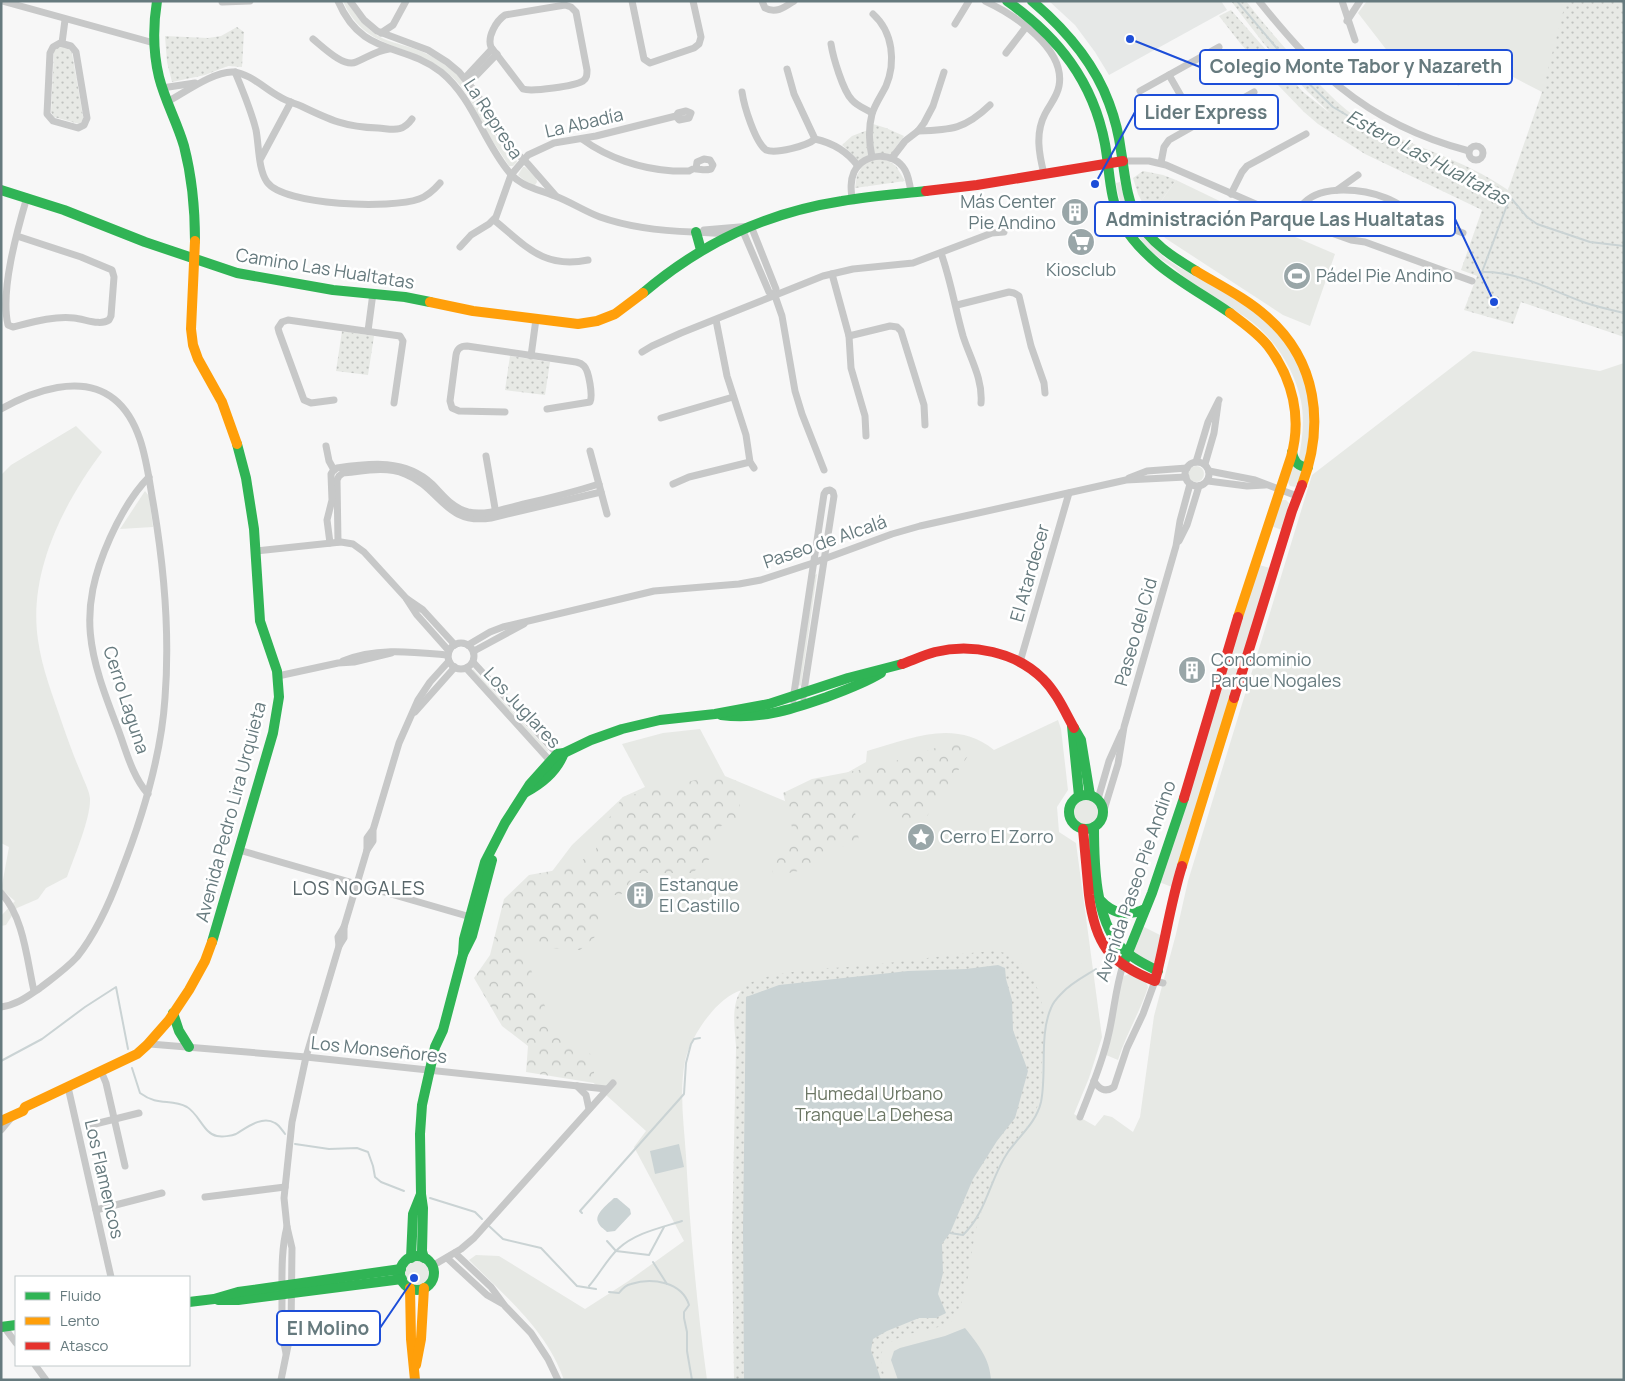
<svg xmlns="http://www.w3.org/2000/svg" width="1625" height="1381" viewBox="0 0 1625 1381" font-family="Manrope,sans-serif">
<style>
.built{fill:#e6e8e7}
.grass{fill:#e7e9e5}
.forest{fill:url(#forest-crowns)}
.park{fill:url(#park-dots)}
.water{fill:#cad3d4}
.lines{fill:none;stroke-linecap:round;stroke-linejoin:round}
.stream{stroke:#cad3d4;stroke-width:2}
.street{stroke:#c7c8c8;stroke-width:7}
.fast{stroke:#30b455;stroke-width:10}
.slow{stroke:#ff9f0a;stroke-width:10}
.jam{stroke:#e5322d;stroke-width:10}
.labels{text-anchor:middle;stroke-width:5;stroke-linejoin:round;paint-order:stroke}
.street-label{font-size:18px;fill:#667a7e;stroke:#fff}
.poi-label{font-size:18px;fill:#667a7e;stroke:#fff;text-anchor:start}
.park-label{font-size:18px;fill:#6c7765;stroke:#fff}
.water-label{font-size:19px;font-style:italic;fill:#617778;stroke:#fff}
.neighbourhood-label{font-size:19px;letter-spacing:1px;fill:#58666a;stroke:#fff}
.leader{fill:none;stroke:#1d4ed8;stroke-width:2}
.callout-dot{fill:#1d4ed8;stroke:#fff;stroke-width:2}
.callout{fill:#fff;stroke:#1d4ed8;stroke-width:2}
.callout-label{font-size:19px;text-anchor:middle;font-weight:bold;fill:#667a7e}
</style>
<defs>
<pattern id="forest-crowns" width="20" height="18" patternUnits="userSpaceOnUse" patternTransform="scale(1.25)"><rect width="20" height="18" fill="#e7e9e5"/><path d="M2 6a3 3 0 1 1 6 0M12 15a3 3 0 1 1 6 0" fill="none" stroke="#bfc2bf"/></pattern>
<pattern id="park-dots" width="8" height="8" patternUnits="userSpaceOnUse" patternTransform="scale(1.25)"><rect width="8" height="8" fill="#e7e9e5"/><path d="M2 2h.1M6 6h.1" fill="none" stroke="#bfc2bf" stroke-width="1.8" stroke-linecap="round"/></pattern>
</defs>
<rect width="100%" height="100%" fill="#f7f7f7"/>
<path class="built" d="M1049,1H1221L1227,10L1109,75L1095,52L1075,25Z"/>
<g class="grass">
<path d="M343,1H347C356,16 365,28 380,37C389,42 400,44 409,47C427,52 445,63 458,76C475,92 483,117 496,137C501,146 509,152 516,159L517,162L513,166H509C503,156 496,147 490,137C477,115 470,93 451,76C413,41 366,54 343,1Z"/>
<path d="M1367,1H1624L1512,258L1542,92L1494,67L1469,66L1459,86L1392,57L1358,13Z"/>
<path d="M523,167H525L536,177L537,182L535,185H530L518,175Z"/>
<path d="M1176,180L1286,233L1335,254L1310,326L1283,315L1165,238L1150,217Z"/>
<path d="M1120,182L1128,210L1154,247L1165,258L1180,268L1205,279L1268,321L1298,361L1310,395L1312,430L1306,464L1298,462C1302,442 1305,421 1301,401C1295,371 1276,341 1252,322C1231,306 1206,294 1185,278C1180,274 1176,269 1171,266C1167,263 1162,260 1158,257C1136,239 1120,211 1116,183Z"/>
<path d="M1473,351L1600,371L1624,363V1380H881L743,990C718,995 690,1037 685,1061C679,1092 684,1125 686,1156C690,1231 697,1306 707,1380H564C547,1330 505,1296 469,1260L476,1255L499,1256L585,1309L627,1282L684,1241L634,1147L646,1131L605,1094L512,1003L525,907L572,845L623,797L645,787L622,744L663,733L700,729L725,776L792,804L866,762L867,751C911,739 954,718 994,750L1058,720L1061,729L1068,790L1057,807L1059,832L1076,843L1102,1037L1089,1078L1074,1114L1095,1126L1104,1115L1112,1117L1133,1132L1140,1117L1154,1016L1176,934L1188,881L1312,475Z"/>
<path d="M76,426L102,452C63,504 28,573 38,640C42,669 53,696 62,723C68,740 74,757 81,773C84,781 89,790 90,798C91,818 74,857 67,877L46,888L38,899L17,908L6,925L1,926V916L15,901L2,890V885L9,847L1,843V475L11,465Z"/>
<path d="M1293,463L1304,469L1296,487L1290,486L1287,480Z"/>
<circle cx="1196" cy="474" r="8"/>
<path d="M145,491L149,496L153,527L120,529Z"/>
<path d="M1281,500H1286L1289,503L1282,530L1271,526Z"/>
<path d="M1259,565L1270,568L1172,887L1159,882Z"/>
<path d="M817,574L801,685L800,686L798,684L815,575Z"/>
<path d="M473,669L548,750L547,752L472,671Z"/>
<circle cx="1086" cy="812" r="12"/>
<path d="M1140,925L1162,936L1157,961L1151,964L1132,952Z"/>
<path d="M1129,974L1146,982L1148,987C1140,1012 1126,1034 1118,1060L1106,1055L1120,984L1124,976Z"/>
<circle cx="417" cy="1273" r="12"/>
</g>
<g class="forest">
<path d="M954,742L970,753L925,819L903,818L880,798L854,804L859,841L823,853L808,869L774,876L768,856L794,835L783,793L812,779L880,766Z"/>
<path d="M700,779L736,780L740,801L739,819L719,827L712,857L692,873H636L620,896L601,892L597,935L580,950L522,946L556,1035L594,1056V1083L526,1072L528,1046L502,1026L474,978L490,955L504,899L529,875L574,867L596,849L603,827L623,797Z"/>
</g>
<g class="park">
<path d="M1231,1H1246C1269,31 1295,60 1322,87C1334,99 1348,113 1363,121C1410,146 1464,159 1508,190L1542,92L1566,1H1624V337L1521,302L1513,324L1464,310L1477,276L1461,270L1482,210L1365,154L1318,124L1304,112L1277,84L1240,43L1219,16L1231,10L1303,92L1331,114L1307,91L1264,44Z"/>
<path d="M237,27L244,32L242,67L228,66L205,75L172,82L167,62L165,36L208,38L221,36Z"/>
<path d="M59,46L68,48L72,53L83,116V120L79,124L54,117L51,112L54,51Z"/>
<path d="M873,124L886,128L904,136L893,151L890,162L896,166L905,181L855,188L857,175L862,167L850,152L842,145L852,136L873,128Z"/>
<path d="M1143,171L1163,175L1176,180L1150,217L1138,194L1133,178Z"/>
<path d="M342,331L374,336L368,375L336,371Z"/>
<path d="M510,356L550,362L545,395L505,390Z"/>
<path d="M994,951C1025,953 1040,986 1044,1014C1046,1030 1043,1047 1042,1063C1041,1078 1042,1094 1037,1108C1031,1125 1017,1138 1007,1152C993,1173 986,1199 978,1222C970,1245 969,1315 946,1325C929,1330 883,1335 881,1356C880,1364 884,1373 886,1380H734L732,1239L736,1047C735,1030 730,1002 743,988C762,969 844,968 873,965C913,960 953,954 994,951Z"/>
</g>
<g class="water">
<path d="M998,965L1005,968L1006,979L1012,1000L1013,1030L1028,1071L1015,1118L997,1141L973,1179L950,1233L942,1244L943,1273L938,1294L946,1313L936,1318H919L887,1331L873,1339L871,1350L881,1380H744L743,1228L746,997L779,985L908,971L966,969Z"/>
<path d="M679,1144L684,1167L655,1174L650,1151Z"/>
<path d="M614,1198H617L630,1209L631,1214L615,1231L607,1232C604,1229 599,1226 598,1222C594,1214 609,1203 614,1198Z"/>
<path d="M965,1328C978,1344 990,1359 991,1380H898L891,1360L894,1351L900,1348L945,1336Z"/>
</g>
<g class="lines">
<g class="stream">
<path d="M1237,1L1296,71L1333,107L1387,139L1510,197L1527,217L1537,224L1590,242L1624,246"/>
<path d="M1510,197L1482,272C1519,271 1552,291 1586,303C1598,307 1611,310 1624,313"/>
<path d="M1,1061L42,1039L85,1007L116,987L128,1049"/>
<path d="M132,1068L140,1093C159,1107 170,1098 187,1107C199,1114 204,1134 217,1136C222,1137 232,1136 236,1134C246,1128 262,1115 275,1123C279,1125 282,1130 285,1134"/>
<path d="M295,1144L329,1149L357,1148L368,1152L373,1166L375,1177L381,1182L404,1191"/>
<path d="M430,1198L475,1212L482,1219"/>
<path d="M582,1213L580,1211L684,1094L686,1063L691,1044L694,1039L700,1038"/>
<path d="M489,1226L503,1239L541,1248L577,1286L596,1289"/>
<path d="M950,1233L963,1235C987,1212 990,1178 1008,1152C1020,1135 1036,1123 1041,1102C1047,1073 1039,1035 1051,1008C1053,1002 1058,997 1062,993C1071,983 1085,976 1096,969"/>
<path d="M607,1241L616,1251L649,1255L664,1227"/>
<path d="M653,1262L667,1284"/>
<path d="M589,1286C599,1275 607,1259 618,1249C635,1233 660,1228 682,1221"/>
<path d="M609,1292L619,1293C622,1289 626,1285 631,1284C652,1277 682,1282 689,1305L684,1312V1318L687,1332V1351L692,1380"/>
</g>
<g class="street">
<path d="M2,1L154,43"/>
<path d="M338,1C362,57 402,42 441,72C473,98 483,141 509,172C521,187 538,189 555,196C571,202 584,211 600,217C631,228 661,231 693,232C706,232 718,234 731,233"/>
<path d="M350,1L364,20L377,31L428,50L447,62L459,72L477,94L502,139L528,164L556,196"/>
<path d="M632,1L644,59L650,63L694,48L699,44L701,37L693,1"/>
<path d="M762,1L765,8C776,14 785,7 794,1"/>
<path d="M985,1C1015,15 1066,49 1059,86C1057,97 1050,104 1045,114C1035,133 1039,154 1044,174"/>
<path d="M1259,1C1283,31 1310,63 1340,87C1377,117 1423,139 1469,151"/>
<path d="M1342,1L1355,40"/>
<path d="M222,2L250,1"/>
<path d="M565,5L571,7L576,12L587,70C587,75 587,78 583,81C575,86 532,92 523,89L491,47C487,37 496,21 505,15Z"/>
<path d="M1347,21L1360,1"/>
<path d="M955,24L969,1"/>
<path d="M381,33L393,25L406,1"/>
<path d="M313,39C323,47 344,68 356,62C368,57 376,51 389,49"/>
<path d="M60,43L71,46L76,52L87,118L84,125L78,128L53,121L47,114L50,53L53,47Z"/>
<path d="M62,43L65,20"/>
<path d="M831,44C833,57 843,91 852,100C857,106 866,109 872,113"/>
<path d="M1006,53L1026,27"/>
<path d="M787,69L794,94L815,139"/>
<path d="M235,72C243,91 251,110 256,130C259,145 258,169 267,182C284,206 392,209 419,199C428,196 434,190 440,183"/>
<path d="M1169,75L1197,124"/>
<path d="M465,78L492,49"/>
<path d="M469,83L497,54"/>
<path d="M162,88L195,83"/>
<path d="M1140,91L1219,47"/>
<path d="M742,92C744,106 755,142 766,150C776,154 807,146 815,139C833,143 847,151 858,166"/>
<path d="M167,102C184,93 214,71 233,72C250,73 266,90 280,97C286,101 294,103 301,106C330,120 345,127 378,128C393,129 402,133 412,119"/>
<path d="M918,131C952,130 965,129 990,105"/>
<path d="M582,139C608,158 641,169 673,171C678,171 683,171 689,171C691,170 693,168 696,169C702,169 703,171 711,169L713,165L710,160L704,159L697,162L696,169"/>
<circle cx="1476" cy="153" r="7"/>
<path d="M872,157C869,143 868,129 872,114C875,104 881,96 886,86C896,62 893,32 873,14"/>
<path d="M261,158L291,102"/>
<path d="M892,158L905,141L918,131L924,123L933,106L944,72"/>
<path d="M1123,161H1149L1166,165L1281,215L1351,240L1365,242L1472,281"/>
<path d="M1161,163L1164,147L1169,140L1254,92"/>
<path d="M1337,190L1358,175"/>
<path d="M1231,194L1242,172L1247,166L1306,134"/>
<path d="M852,199C851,190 850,181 854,172C864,152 894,151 905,170C909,177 910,185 911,193"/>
<path d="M494,220C526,246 543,269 588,260"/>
<path d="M1295,220C1297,214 1300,208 1304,203C1322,184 1364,189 1386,198C1399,203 1410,212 1423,218C1436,224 1450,228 1463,233"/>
<path d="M742,229L769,292L775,296"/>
<path d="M704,230L751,226L776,289L775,296L782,316L795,391L802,414L824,470"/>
<path d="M17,236L81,257L112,270L114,277L111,316L109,320C100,326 85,319 74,318C53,316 33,322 13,327L8,325C0,291 17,231 27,197"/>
<path d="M460,247L471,235L489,224L496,217L511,175L528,155L554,143L596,136L676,116L678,113L686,111L691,113L689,118L679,120L676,116"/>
<path d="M941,253C951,281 955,308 963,336C970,358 983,379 981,403"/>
<path d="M832,274L849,336L851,368L865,416L866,436"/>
<path d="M957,305L1009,292L1014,293L1019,296L1031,346L1044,383L1045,393"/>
<path d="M716,320L727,376L746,435L750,462L754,468"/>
<path d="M368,331L373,293"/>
<path d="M849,336L890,326L897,327L901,331L924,405L925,425"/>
<path d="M642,352L652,346L681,333L823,276L853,269L913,263L992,233L1004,232"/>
<path d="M531,356L536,319"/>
<path d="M334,400L311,403L304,400L279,332L278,328L282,322L288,320L400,336L403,341L394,403"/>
<path d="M1,409C33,391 82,373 114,399C143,422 147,468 153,502C164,566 170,633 165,698C161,758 143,816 121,872C110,902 97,932 77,957C66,969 53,978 40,988C28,996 17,1005 1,1007"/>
<path d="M505,412L459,411L452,408L450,401L456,355C457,349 460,346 467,346L576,362C580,363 581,363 584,366C589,371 593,396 590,402L547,409"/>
<path d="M661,418L733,397"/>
<path d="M326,446L329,461L334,470"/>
<path d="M590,451L607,514"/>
<path d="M486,456L496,514"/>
<circle cx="1197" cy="474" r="12"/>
<path d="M1196,462L1208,422L1219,400"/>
<path d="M1205,464L1214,433L1218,404"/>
<path d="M1209,471L1255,480L1297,496"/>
<path d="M1129,478L1147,471L1187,468"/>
<path d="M1208,481L1247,486L1265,485"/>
<path d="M673,484L689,477L750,462"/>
<path d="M1179,541L1187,525L1199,486"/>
<path d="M338,542L337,480L339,476L343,473C364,471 386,466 405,474C441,488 444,525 491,518L601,492"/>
<path d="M330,543L327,520L332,500L331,474L333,471L337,468C371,463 405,459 432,484C443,495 452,508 468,512C486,516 507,508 524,504C550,498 574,492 599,484"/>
<path d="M256,551L341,542L353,544L364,552L406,598L417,615L449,651"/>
<path d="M407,599L423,610L455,645"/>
<circle cx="461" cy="656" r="13"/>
<path d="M468,645L490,632L503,627L654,591L739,584L761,580L813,563L892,534L920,526L1126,480L1186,477"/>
<path d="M474,651L524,624"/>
<path d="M343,661C376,647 414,652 448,655"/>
<path d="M473,662L559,756"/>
<path d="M1020,662L1069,493"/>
<path d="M466,668L553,764"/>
<path d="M278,676L338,663L354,662L391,653"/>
<path d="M793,700L824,494L826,491L830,490L833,492L834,496L803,697"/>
<path d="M415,712L455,667"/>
<path d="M148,794C132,776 126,750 118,729C89,654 76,614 110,538C120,516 132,494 149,477"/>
<path d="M1098,799L1109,761L1122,732"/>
<path d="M1104,810L1118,764L1124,727L1176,546L1180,521L1190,484"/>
<path d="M239,850L474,918"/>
<path d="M367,850L373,841V830L399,743L418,700L430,682L449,661"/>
<path d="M1,893C24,917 27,961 34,991"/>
<path d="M339,946L344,938V927L367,850V838L372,831"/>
<path d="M150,1044L306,1057L606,1089"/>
<path d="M101,1071L106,1083L125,1166"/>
<path d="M1094,1081C1099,1089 1105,1093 1114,1087L1127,1048L1143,1014L1155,981L1163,983"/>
<path d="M577,1086L586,1095L589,1109"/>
<path d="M68,1087L111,1277"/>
<path d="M1080,1117C1090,1091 1102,1064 1108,1037C1114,1013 1115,990 1123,965"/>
<path d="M91,1125L139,1113"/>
<path d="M1,1130L11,1118"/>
<path d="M205,1197L285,1187"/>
<path d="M96,1210L162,1193"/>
<path d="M455,1253L491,1287L505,1306L531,1333L548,1359L558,1380"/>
<path d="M447,1258L487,1295L503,1304"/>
<path d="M432,1266L461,1249L474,1238L613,1083"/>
<path d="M4,1327L16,1343"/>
<path d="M286,1353C281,1335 282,1317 282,1298C282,1274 281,1250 287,1227"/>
<path d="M35,1365L46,1380"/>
<path d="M281,1380L291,1331L292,1248L287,1227L284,1198L292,1122L306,1057L339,946L338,937L344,927"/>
</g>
<g class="fast">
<path d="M157,1C153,26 153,52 159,77C165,101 177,122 184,146C192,177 195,209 195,241"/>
<path d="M1007,1C1058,37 1093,81 1105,144C1110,171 1109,200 1123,225C1149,267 1191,286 1230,313"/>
<path d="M1032,1C1065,29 1094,62 1109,103C1115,119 1119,135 1121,151C1125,174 1126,198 1137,218C1149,242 1173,257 1196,271"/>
<path d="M1,190L64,210L145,242L237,273L333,290L405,297L430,302"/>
<path d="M696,232L701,250"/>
<path d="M643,293C702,243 765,213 842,201C869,196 898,194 926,191"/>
<path d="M1292,452C1294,462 1298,467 1308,467"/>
<path d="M721,715C758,720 790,710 824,698C843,691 863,684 881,673"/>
<path d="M1072,726L1079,796"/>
<path d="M1074,728L1081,740L1090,795"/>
<path d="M526,792C543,783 557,771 564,753"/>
<circle cx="1086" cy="812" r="17"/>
<path d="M1094,827C1094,863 1095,918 1120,946C1130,957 1144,964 1158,971"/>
<path d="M1100,900C1113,914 1127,917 1145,909"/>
<path d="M212,942L273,733L279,697L277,671L260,621L254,529L246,478L237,444"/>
<path d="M463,954L464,939L485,862L505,823L530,784L557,754L564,753L591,740L622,729L660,720L715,714L769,704L848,678L902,664"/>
<path d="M1123,965L1152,893L1184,798"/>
<path d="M173,1013L179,1031L189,1047"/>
<circle cx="417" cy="1273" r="17"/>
<path d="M411,1258L413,1214L421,1194"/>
<path d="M424,1258L422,1251L423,1208L421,1194L420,1134L422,1105L435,1047L443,1030L463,954L472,936L492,860"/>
<path d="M218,1300H238L402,1279"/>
<path d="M189,1302L214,1299L238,1292L401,1269"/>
<path d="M1,1327L16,1325"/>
</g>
<g class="slow">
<path d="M195,241L191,329L193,345L198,359L222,402L237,444"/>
<path d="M1196,271C1219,285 1246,298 1267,317C1317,361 1325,424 1302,485"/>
<path d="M430,302L473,311L578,324L597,321L615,314L643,293"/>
<path d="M1230,313C1243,323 1258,333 1268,346C1293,379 1302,418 1291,457L1238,617"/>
<path d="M1182,866L1234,698"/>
<path d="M1,1121L23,1111L25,1107L137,1054L147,1045L169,1020L189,990L205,961L212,942"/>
<path d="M410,1288L411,1339L415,1380"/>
<path d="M416,1365L421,1339L424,1288"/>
</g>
<g class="jam">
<path d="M926,191L977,185L1123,161"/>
<path d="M902,664C913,660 924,655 935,652C972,643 1016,652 1043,679C1057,693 1065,712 1074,728"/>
<path d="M1234,698L1292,511L1302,485"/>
<path d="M1184,798L1238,617"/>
<path d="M1083,829C1085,851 1087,873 1089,895C1095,944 1109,963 1155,981C1165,943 1170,904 1182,866"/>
</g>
</g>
<defs>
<g id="building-disc" transform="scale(1.4375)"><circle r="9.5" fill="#99a6a8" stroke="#fff"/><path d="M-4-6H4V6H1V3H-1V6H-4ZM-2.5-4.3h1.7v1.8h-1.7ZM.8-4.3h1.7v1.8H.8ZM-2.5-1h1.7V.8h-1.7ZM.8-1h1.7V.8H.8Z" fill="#fff"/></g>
<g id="supermarket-disc" transform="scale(1.4375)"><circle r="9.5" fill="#99a6a8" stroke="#fff"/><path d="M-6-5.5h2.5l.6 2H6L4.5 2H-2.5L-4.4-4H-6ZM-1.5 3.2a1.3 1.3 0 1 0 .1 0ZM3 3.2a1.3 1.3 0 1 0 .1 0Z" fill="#fff"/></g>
<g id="stadium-disc" transform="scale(1.4375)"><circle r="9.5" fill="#99a6a8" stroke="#fff"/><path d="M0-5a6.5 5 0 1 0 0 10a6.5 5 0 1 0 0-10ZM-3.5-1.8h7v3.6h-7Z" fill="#fff"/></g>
<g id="sight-disc" transform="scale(1.4375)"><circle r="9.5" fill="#99a6a8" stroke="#fff"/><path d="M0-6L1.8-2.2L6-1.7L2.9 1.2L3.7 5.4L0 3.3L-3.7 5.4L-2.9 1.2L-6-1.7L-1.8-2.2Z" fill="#fff"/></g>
</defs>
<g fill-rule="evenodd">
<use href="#building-disc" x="1075" y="212"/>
<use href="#supermarket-disc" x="1081" y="242"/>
<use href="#stadium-disc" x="1297" y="276"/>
<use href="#building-disc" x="1192" y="670"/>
<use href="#sight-disc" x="921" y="837"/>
<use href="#building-disc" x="640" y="895"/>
</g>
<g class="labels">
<g class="street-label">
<text transform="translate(493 119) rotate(57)" y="6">La Represa</text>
<text transform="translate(584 123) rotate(-13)" y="6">La Abadía</text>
<text transform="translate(325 269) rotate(9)" y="6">Camino Las Hualtatas</text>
<text transform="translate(825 542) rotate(-19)" y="6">Paseo de Alcalá</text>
<text transform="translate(1030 573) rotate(-74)" y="6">El Atardecer</text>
<text transform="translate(1136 632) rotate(-74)" y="6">Paseo del Cid</text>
<text transform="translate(126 700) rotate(72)" y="6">Cerro Laguna</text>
<text transform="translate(522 708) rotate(47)" y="6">Los Juglares</text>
<text transform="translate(231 812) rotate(-75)" y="6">Avenida Pedro Lira Urquieta</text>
<text transform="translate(1136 881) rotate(-71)" y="6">Avenida Paseo Pie Andino</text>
<text transform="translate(379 1050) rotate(6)" y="6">Los Monseñores</text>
<text transform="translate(104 1179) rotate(77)" y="6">Los Flamencos</text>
</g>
<g class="poi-label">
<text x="1056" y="208" text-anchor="end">Más Center<tspan x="1056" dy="21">Pie Andino</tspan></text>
<text x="1081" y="276" text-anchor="middle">Kiosclub</text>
<text x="1316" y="282">Pádel Pie Andino</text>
<text x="1211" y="666">Condominio<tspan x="1211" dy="21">Parque Nogales</tspan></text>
<text x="940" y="843">Cerro El Zorro</text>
<text x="659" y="891">Estanque<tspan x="659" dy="21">El Castillo</tspan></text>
</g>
<g class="park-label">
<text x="874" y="1100">Humedal Urbano<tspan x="874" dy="21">Tranque La Dehesa</tspan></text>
</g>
<g class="water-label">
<text transform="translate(1428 157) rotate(28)" y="7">Estero Las Hualtatas</text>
</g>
<g class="neighbourhood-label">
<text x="359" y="895">LOS NOGALES</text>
</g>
</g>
<path class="leader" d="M1130 39L1200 67M1095 184L1135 112M1494 302L1455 219M414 1278L380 1328"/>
<g class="callout-dot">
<circle cx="1130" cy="39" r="5"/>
<circle cx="1095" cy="184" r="5"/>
<circle cx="1494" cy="302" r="5"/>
<circle cx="414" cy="1278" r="5"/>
</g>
<g class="callout">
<rect x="1200" y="50" width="312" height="34" rx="5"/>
<rect x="1135" y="95" width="143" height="34" rx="5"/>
<rect x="1095" y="202" width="360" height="34" rx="5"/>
<rect x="277" y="1311" width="103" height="34" rx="5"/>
</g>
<g class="callout-label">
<text x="1356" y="73">Colegio Monte Tabor y Nazareth</text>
<text x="1206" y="119">Lider Express</text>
<text x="1275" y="226">Administración Parque Las Hualtatas</text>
<text x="328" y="1335">El Molino</text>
</g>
<rect width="1625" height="1381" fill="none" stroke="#667a7e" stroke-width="5"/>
<rect x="15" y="1276" width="175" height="90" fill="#ffffff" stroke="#c2cacb"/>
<rect x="25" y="1292" width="25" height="8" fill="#30b455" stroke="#c2cacb"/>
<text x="60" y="1301" font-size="15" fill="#667a7e">Fluido</text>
<rect x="25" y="1317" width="25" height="8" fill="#ff9f0a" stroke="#c2cacb"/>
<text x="60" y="1326" font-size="15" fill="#667a7e">Lento</text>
<rect x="25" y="1342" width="25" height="8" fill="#e5322d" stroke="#c2cacb"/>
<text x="60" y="1351" font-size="15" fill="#667a7e">Atasco</text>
</svg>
